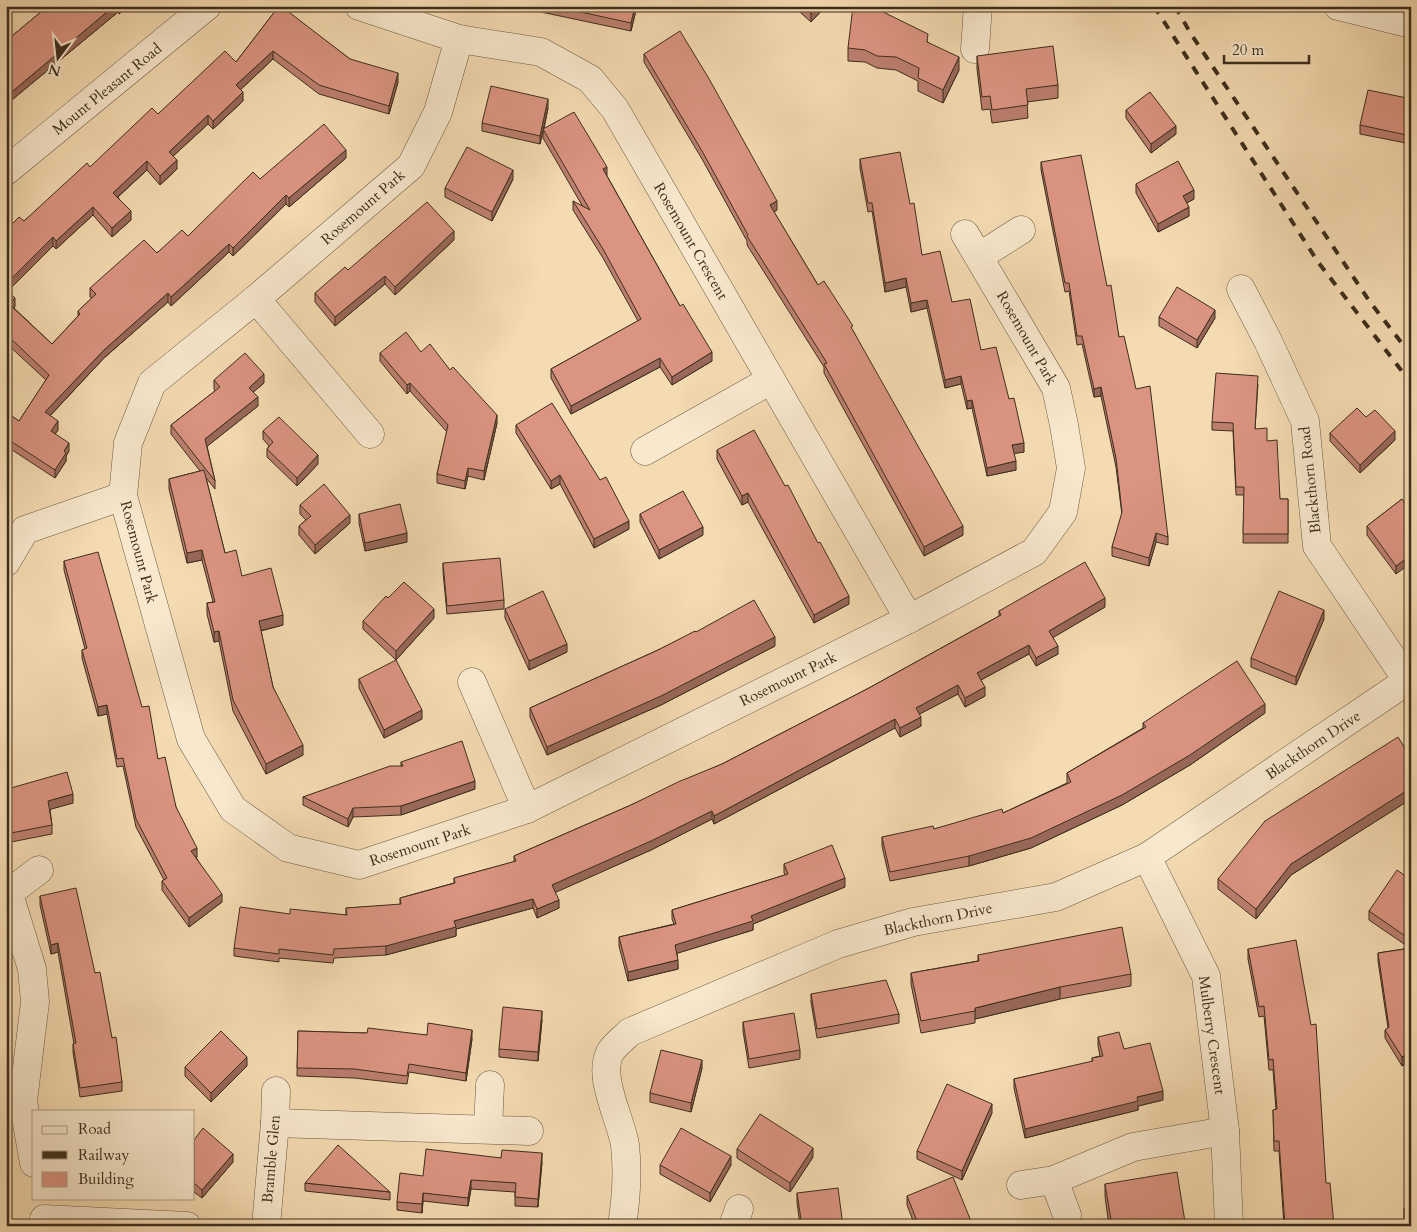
<svg xmlns="http://www.w3.org/2000/svg" width="1417" height="1232" viewBox="0 0 1417 1232" font-family="Cardo,serif">
<style>
.lines{fill:none;stroke-linecap:round;stroke-linejoin:round}
.minor-casing{stroke:#6b5942;stroke-width:29}
.minor{stroke:#f8e8cd;stroke-width:28}
.rail{stroke:#3d2e1d;stroke-width:4;stroke-dasharray:9 9;stroke-linecap:butt}
.wall{fill:#bc7f6f;stroke:#3d2e1d}
.shaded-wall{fill:#99685a;stroke:#3d2e1d}
.building{fill:#db9481;stroke:#3d2e1d}
.labels{text-anchor:middle;stroke-width:5;stroke-linejoin:round;paint-order:stroke}
.street-label{font-size:15px;fill:#3d2e1d;stroke:#f8e8cd}
</style>
<rect width="100%" height="100%" fill="#f5dbb2"/>
<filter id="stains"><feTurbulence type="fractalNoise" baseFrequency=".004" numOctaves="4"/><feColorMatrix values="0 0 0 0 .2 0 0 0 0 .09 0 0 0 0 .02 0 0 0 .5 -.17"/></filter>
<radialGradient id="worn" r=".72"><stop offset=".6" stop-color="#630" stop-opacity="0"/><stop offset="1" stop-color="#630" stop-opacity=".3"/></radialGradient>
<g class="lines">
<g class="minor-casing">
<g id="minor">
<path d="M359,6L459,39L541,52L590,79L615,109L909,619"/>
<path d="M1338,6L1411,24"/>
<path d="M459,39L438,112L411,166L256,299L152,383L128,443L123,496L191,739L233,809L288,848L359,865L527,809L909,619L1034,552L1063,512L1071,468L1064,425L1056,388L965,234"/>
<path d="M975,49L978,6"/>
<path d="M6,171L207,6"/>
<path d="M980,256L1021,230"/>
<path d="M1241,289L1268,341L1305,421L1317,546L1411,686"/>
<path d="M256,299L370,434"/>
<path d="M645,451L771,380"/>
<path d="M6,562L25,530L123,496"/>
<path d="M472,682L527,809"/>
<path d="M1147,857L1206,976L1225,1131L1229,1226"/>
<path d="M9,894L32,969L35,1002L23,1101L34,1163"/>
<path d="M6,895L39,870"/>
<path d="M275,1123L529,1131"/>
<path d="M488,1129L490,1085"/>
<path d="M1054,1180L1067,1215"/>
<path d="M1021,1185L1054,1180L1133,1147L1225,1131"/>
<path d="M44,1219L187,1226"/>
<path d="M266,1226L275,1123L276,1091"/>
<path d="M622,1226C626,1200 628,1171 625,1145C621,1119 596,1075 611,1051C616,1044 625,1037 630,1032L838,944L913,922L1056,897L1147,857L1407,681"/>
<path d="M733,1226L739,1209"/>
</g>
</g>
<use href="#minor" class="minor"/>
<g class="rail">
<path d="M1154,6L1318,262L1411,383"/>
<path d="M1175,6L1191,34L1370,302L1411,355"/>
</g>
</g>
<g class="wall">
<path d="M48,6H128L119,14L118,12L7,104H6V41Z"/>
<path d="M279,6L350,59L398,82L389,114L319,94L273,59L240,90L243,101L213,129L208,124L173,156L177,169L160,185L147,170L118,197L131,220L112,237L93,215L56,249L53,246L8,291L15,306L14,308L52,344L78,316V311L92,298L90,297V288L188,236L260,179L346,158L289,207L286,204L233,256L229,252L171,306L168,302L104,358L50,416L58,430L55,434L69,451L66,456V461L55,478L6,446V412L19,421L46,380L6,343V230L24,221L90,167L158,114L236,62Z"/>
<path d="M535,6H637L631,31L541,12Z"/>
<path d="M793,6H826L811,22Z"/>
<path d="M876,6V8L928,42L959,70L943,103L918,91V81L896,70L877,68L865,62L848,61V48Z"/>
<path d="M644,54L777,210L774,212L818,285L853,331L963,535L924,556L824,373V367L747,245V241L702,159L644,62Z"/>
<path d="M977,56L1058,85V98L1027,102L1028,118L992,123L990,109L982,110L977,69Z"/>
<path d="M1411,92V144L1360,134V125L1407,98Z"/>
<path d="M548,108L544,129L607,176L680,306L712,361L672,385L660,367L571,414L551,378V369L638,321L603,258L573,210V201L583,207L543,138V131L540,144L482,131V123Z"/>
<path d="M1126,110L1176,134L1151,153L1126,118Z"/>
<path d="M860,159L910,204L922,255L952,302L1009,399L1024,452L1014,453L1016,470L987,476L972,408L967,409L961,384L945,388L927,308L911,312L906,287L885,292L872,211L868,212L860,168Z"/>
<path d="M1041,162L1107,286L1119,337L1168,537V545L1156,542L1149,566L1112,556V547L1122,515L1116,467L1101,396L1094,397L1082,344L1077,345L1069,291L1065,292L1041,170Z"/>
<path d="M513,179L492,221L445,197V188Z"/>
<path d="M1136,184L1194,199L1186,203L1189,216L1158,232L1136,193Z"/>
<path d="M454,240L395,295L385,284L335,326L315,302V293L348,270Z"/>
<path d="M1159,317L1215,318L1197,348L1159,326Z"/>
<path d="M421,352L450,370L497,423L484,480L468,476L465,489L437,483V474L447,432L410,391L407,394L380,361V353Z"/>
<path d="M214,380L264,383L253,392L258,406L207,446L215,481V489L206,478L225,553L242,576L283,625L261,631L273,687L303,755L266,774L233,711L219,641L214,642L207,614V603L213,602L202,560L187,563L169,489V479L200,471L171,434V425L215,391L214,389Z"/>
<path d="M1258,384L1255,429L1267,441L1280,499H1288V543H1243L1244,495H1236L1233,431L1212,430V422Z"/>
<path d="M1366,417L1395,440L1360,473L1330,441V433Z"/>
<path d="M516,425L629,529L594,548L560,484L551,489L516,433Z"/>
<path d="M263,431L318,464L297,486L267,457V449L269,446L263,439Z"/>
<path d="M717,450L785,486L849,604L814,623L748,502L742,505L717,459Z"/>
<path d="M1402,499L1396,574L1367,535V526Z"/>
<path d="M300,505L350,523L315,554L299,535V526L306,520L300,514Z"/>
<path d="M359,514L407,542L365,551L359,523Z"/>
<path d="M640,514L703,535L659,559L640,522Z"/>
<path d="M64,561L142,707L158,759L176,807L197,857H196L222,902L189,927L162,890V881L164,880L136,827L123,766L117,767L107,714L98,716L82,658V650L85,649L64,570Z"/>
<path d="M443,563L504,600V609L447,614L443,572Z"/>
<path d="M388,598L434,618L396,660L363,629V621Z"/>
<path d="M1105,607L1053,637L1058,654L1036,666L1029,654L981,680L985,696L965,707L958,694L919,714L921,726L900,737L895,728L714,824L712,819L651,850L555,892L559,908L537,918L533,908L456,929V936L386,955L334,958L333,963L279,958V962L234,956V948L290,914L346,915V908L400,905V898L454,883V878L514,862V856L631,805L722,764L869,688L999,616V611Z"/>
<path d="M505,609L567,652L529,670L505,618Z"/>
<path d="M1324,619L1296,685L1251,667V658Z"/>
<path d="M696,632L775,646L661,705L547,755L530,717V708L658,650Z"/>
<path d="M359,679L422,719L384,738L359,688Z"/>
<path d="M1265,713L1190,765L1122,805L1031,848L969,866L890,881L882,846V837L934,829L1003,813L1067,783V773L1143,728V723Z"/>
<path d="M1411,758V799L1291,875L1256,919L1218,889V879Z"/>
<path d="M401,762L475,789L401,815L353,817L348,827L303,805V797L401,766Z"/>
<path d="M6,792L73,803L50,809L52,825V834L6,843Z"/>
<path d="M784,864L845,887L753,924V930L677,953L678,969L628,981L619,946V937L674,924L672,919V910L785,875L784,873Z"/>
<path d="M1411,880V1070L1407,1063L1402,1066L1385,1038V1030L1388,1028L1378,961V953L1410,948L1369,920V911Z"/>
<path d="M40,896L95,973L112,1038L122,1082V1091L80,1097L73,1052V1044H74L58,952L51,954L40,905Z"/>
<path d="M1248,949L1326,1183L1334,1226H1284L1279,1151H1274L1273,1110H1276L1273,1070H1269L1264,1016L1259,1017L1248,959Z"/>
<path d="M978,955L1131,974V986L1060,999L975,1019V1023L921,1033L911,984V973L978,961Z"/>
<path d="M811,994L899,1014V1023L817,1038L811,1002Z"/>
<path d="M542,1020L538,1061L499,1057V1049Z"/>
<path d="M743,1022L800,1050V1059L749,1068L743,1031Z"/>
<path d="M298,1031L427,1035L472,1039L466,1081L409,1072L407,1084L354,1078L297,1076Z"/>
<path d="M1098,1037L1124,1049L1163,1100L1138,1106V1110L1025,1138L1014,1088V1079L1092,1062V1058L1100,1056L1098,1046Z"/>
<path d="M247,1066L211,1102L185,1076V1067Z"/>
<path d="M702,1068L691,1112L650,1102V1093Z"/>
<path d="M992,1113L962,1180L917,1159V1151Z"/>
<path d="M194,1140L233,1162L202,1198L194,1192Z"/>
<path d="M737,1149L813,1157L790,1192L737,1158Z"/>
<path d="M501,1158L542,1162L538,1207L515,1206V1192L471,1189L468,1206L423,1201L422,1213L397,1210V1202L423,1176Z"/>
<path d="M660,1165H731L710,1202L660,1174Z"/>
<path d="M305,1183L390,1192V1200L305,1191Z"/>
<path d="M1105,1184L1185,1222V1226H1109L1105,1196Z"/>
<path d="M797,1193L843,1226H800L797,1202Z"/>
<path d="M907,1196L973,1226H915L907,1205Z"/>
<path d="M1411,1198V1222L1404,1218V1209Z"/>
</g>
<g class="shaded-wall">
<path d="M114,6H118V12L7,104V96Z"/>
<path d="M119,6H128L119,14Z"/>
<path d="M635,6H637L631,31V23Z"/>
<path d="M818,6H826L811,22V14Z"/>
<path d="M273,51V59L236,94V85Z"/>
<path d="M959,57V70L943,103V90Z"/>
<path d="M398,73V82L389,114V106Z"/>
<path d="M243,92V101L213,129V121Z"/>
<path d="M548,99V108L540,144V136Z"/>
<path d="M208,115V124L169,160V152Z"/>
<path d="M1176,126V134L1151,153V144Z"/>
<path d="M346,150V158L289,207V198Z"/>
<path d="M177,160V169L160,185V176Z"/>
<path d="M147,161V170L113,201V193Z"/>
<path d="M607,167V176L603,178V169Z"/>
<path d="M513,170V179L492,221V212Z"/>
<path d="M1194,190V199L1183,205V196Z"/>
<path d="M286,195V204L233,256V248Z"/>
<path d="M777,201V210L770,214V205Z"/>
<path d="M93,207V215L56,249V241Z"/>
<path d="M1189,207V216L1158,232V224Z"/>
<path d="M131,211V220L112,237V228Z"/>
<path d="M454,231V240L395,295V287Z"/>
<path d="M53,237V246L6,293V284Z"/>
<path d="M229,244V252L171,306V297Z"/>
<path d="M385,276V284L335,326V317Z"/>
<path d="M906,278V287L885,292V283Z"/>
<path d="M168,293V302L104,358L45,421V412L104,350Z"/>
<path d="M15,298V306L9,312V304Z"/>
<path d="M927,300V308L911,312V303Z"/>
<path d="M1215,310V318L1197,348V340Z"/>
<path d="M712,352V361L672,385V377Z"/>
<path d="M660,358V367L571,414V406Z"/>
<path d="M264,374V383L249,396V388Z"/>
<path d="M961,376V384L945,388V380Z"/>
<path d="M410,383V391L407,394V385Z"/>
<path d="M1101,387V396L1094,397V389Z"/>
<path d="M258,397V406L205,448V439Z"/>
<path d="M972,400V408L967,409V401Z"/>
<path d="M497,415V423L484,480V471Z"/>
<path d="M58,421V430L51,440V431Z"/>
<path d="M1395,431V440L1360,473V465Z"/>
<path d="M69,443V451L66,456V461L55,478V470L64,451Z"/>
<path d="M1024,443V452L1012,454V445Z"/>
<path d="M318,455V464L297,486V478Z"/>
<path d="M1016,461V470L987,476V468Z"/>
<path d="M468,468V476L465,489V481Z"/>
<path d="M560,475V484L551,489V481Z"/>
<path d="M748,493V502L742,505V496Z"/>
<path d="M350,515V523L315,554V545Z"/>
<path d="M629,521V529L594,548V539Z"/>
<path d="M963,526V535L924,556V547Z"/>
<path d="M703,527V535L659,559V550Z"/>
<path d="M407,533V542L365,551V543Z"/>
<path d="M1156,533V542L1149,566V558Z"/>
<path d="M202,550V560L187,563V553Z"/>
<path d="M1411,555V563L1396,574V566Z"/>
<path d="M849,596V604L814,623V615Z"/>
<path d="M1105,598V607L1049,640V631Z"/>
<path d="M434,609V618L396,660V651Z"/>
<path d="M1324,610V619L1296,685V677Z"/>
<path d="M283,615V625L259,631V621Z"/>
<path d="M219,631V641L214,642V632Z"/>
<path d="M775,637V646L661,705L547,755V747Z"/>
<path d="M567,644V652L529,670V661Z"/>
<path d="M1029,645V654L977,682V673Z"/>
<path d="M1058,646V654L1036,666V658Z"/>
<path d="M958,685V694L916,716V708Z"/>
<path d="M985,687V696L965,707V698Z"/>
<path d="M1265,704V713L1190,765L1122,805L1031,848L969,866V856Z"/>
<path d="M107,705V714L98,716V707Z"/>
<path d="M422,710V719L384,738V730Z"/>
<path d="M921,717V726L900,737V728Z"/>
<path d="M895,719V728L714,824V816Z"/>
<path d="M303,745V755L266,774V764Z"/>
<path d="M475,781V789L401,815V806Z"/>
<path d="M1411,788V799L1291,875L1256,919V909L1291,864Z"/>
<path d="M73,794V803L48,810V801Z"/>
<path d="M353,808V817L348,827V819Z"/>
<path d="M712,811V819L651,850L552,894V885Z"/>
<path d="M197,848V857L191,860V851Z"/>
<path d="M845,878V887L753,924V930L675,954V945Z"/>
<path d="M222,894V902L189,927V918Z"/>
<path d="M533,899V908L456,929V936L386,955V946L454,921Z"/>
<path d="M559,900V908L537,918V909Z"/>
<path d="M58,943V952L51,954V945Z"/>
<path d="M678,960V969L628,981V972Z"/>
<path d="M1060,987V999L975,1019V1008Z"/>
<path d="M542,1011V1020L538,1061V1052Z"/>
<path d="M472,1030V1039L466,1081V1073Z"/>
<path d="M1407,1055V1063L1402,1066V1057Z"/>
<path d="M247,1057V1066L211,1102V1093Z"/>
<path d="M702,1060V1068L691,1112V1103Z"/>
<path d="M1163,1091V1100L1138,1106V1110L1025,1138V1129L1137,1097Z"/>
<path d="M992,1104V1113L962,1180V1171Z"/>
<path d="M813,1148V1157L790,1192V1183Z"/>
<path d="M542,1153V1162L538,1207V1199Z"/>
<path d="M233,1154V1162L202,1198V1190Z"/>
<path d="M731,1156V1165L710,1202V1193Z"/>
<path d="M471,1180V1189L468,1206V1198Z"/>
<path d="M423,1193V1201L422,1213V1204Z"/>
</g>
<g class="building">
<path d="M48,6H114L7,96L6,95V41Z"/>
<path d="M279,6H281L350,59L398,73L389,106L319,85L273,51L236,85L243,92L213,121L208,115L169,152L177,160L160,176L147,161L113,193L131,211L112,228L93,207L56,241L53,237L6,284V230L19,217L24,221L87,163L90,167L152,108L158,114L225,51L236,62Z"/>
<path d="M553,6H635L631,23Z"/>
<path d="M803,6H818L811,14Z"/>
<path d="M853,6H875V8L928,34L927,42L959,57L943,90L918,78L919,68L896,57L877,56L865,50L848,48Z"/>
<path d="M680,31L708,77L777,201L770,205L818,285L824,281L853,326L851,327L963,526L924,547L824,364L827,363L747,236L748,235L702,151L644,54Z"/>
<path d="M1053,46L1058,85L1026,89L1028,105L992,110L990,96L982,97L977,56Z"/>
<path d="M491,86L548,99L540,136L482,123Z"/>
<path d="M1368,90L1407,98L1408,91L1411,92V136L1360,125Z"/>
<path d="M1150,92L1176,126L1151,144L1126,110Z"/>
<path d="M574,112L607,167L603,169L680,306L683,304L712,352L672,377L660,358L571,406L551,369L641,319L603,249L573,201L590,210L543,129Z"/>
<path d="M324,124L346,150L289,198L286,195L233,248L229,244L171,297L168,293L104,350L45,412L58,421L51,431L69,443L64,451L66,453L55,470L6,438V412L19,421L49,375L6,334V289L15,298L9,304L52,344L80,314L78,311L96,294L90,288L144,240L157,253L182,230L188,236L253,172L260,179Z"/>
<path d="M467,147L513,170L492,212L445,188Z"/>
<path d="M900,152L910,204L914,203L922,255L940,251L952,302L970,299L981,350L996,347L1009,399L1014,398L1024,443L1012,445L1016,461L987,468L972,400L967,401L961,376L945,380L927,300L911,303L906,278L885,283L872,203H868L860,159Z"/>
<path d="M1081,155L1107,286L1111,285L1119,337L1124,336L1136,389L1150,386L1168,537L1156,533L1149,558L1112,547L1122,512L1116,458L1101,387L1094,389L1082,336H1077L1069,283H1065L1041,162Z"/>
<path d="M1178,161L1194,190L1183,196L1189,207L1158,224L1136,184Z"/>
<path d="M427,202L454,231L395,287L385,276L335,317L315,293L345,267L348,270Z"/>
<path d="M1177,287L1215,310L1197,340L1159,317Z"/>
<path d="M406,332L421,352L430,344L450,370L453,367L497,415L484,471L468,468L465,481L437,474L448,425L410,383L407,385L380,353Z"/>
<path d="M245,353L264,374L249,388L258,397L205,439L215,481L171,425L220,387L214,380Z"/>
<path d="M1216,373L1258,376L1255,429L1267,428V441L1277,440L1280,499H1288V534H1243L1244,487H1236L1233,423L1212,422Z"/>
<path d="M552,403L600,480L606,477L629,521L594,539L560,475L551,481L516,425Z"/>
<path d="M1357,408L1366,417L1375,410L1395,431L1360,465L1330,433Z"/>
<path d="M279,417L318,455L297,478L267,449L273,442L263,431Z"/>
<path d="M754,430L785,486L788,485L818,543L820,542L849,596L814,615L748,493L742,496L717,450Z"/>
<path d="M204,470L225,553L236,550L242,576L271,568L283,615L259,621L273,687L303,745L266,764L233,700L219,631L214,632L207,603L215,602L202,550L187,553L169,479Z"/>
<path d="M324,484L350,515L315,545L299,526L311,516L300,505Z"/>
<path d="M683,491L703,527L659,550L640,514Z"/>
<path d="M1402,499L1411,511V555L1396,566L1367,526Z"/>
<path d="M400,504L407,533L365,543L359,514Z"/>
<path d="M98,552L142,707L149,706L158,759L165,757L176,807L197,848L191,851L222,894L189,918L162,881L167,878L136,819L123,758L117,759L107,705L98,707L82,650L87,648L64,561Z"/>
<path d="M500,558L504,600L447,606L443,563Z"/>
<path d="M1085,562L1105,598L1049,631L1058,646L1036,658L1029,645L977,673L985,687L965,698L958,685L916,708L921,717L900,728L895,719L714,816L712,811L651,841L552,885L559,900L537,909L533,899L454,921L456,927L386,946L334,949L333,955L279,949V954L234,948L240,907L290,914V909L347,915L346,908L401,904L400,898L455,883L454,878L516,861L514,856L631,805L678,782L722,764L869,688L1001,615L999,611Z"/>
<path d="M404,582L434,609L396,651L363,621L386,596L388,598Z"/>
<path d="M543,591L567,644L529,661L505,609Z"/>
<path d="M1279,591L1324,610L1296,677L1251,658Z"/>
<path d="M754,600L775,637L661,696L547,747L530,708L658,650L695,631L696,632Z"/>
<path d="M396,660L422,710L384,730L359,679Z"/>
<path d="M1237,661L1265,704L1190,755L1122,795L1031,838L969,856L890,872L882,837L933,826L934,829L1002,809L1003,813L1071,782L1067,773L1146,727L1143,723Z"/>
<path d="M1398,737L1411,758V788L1291,864L1256,909L1218,879L1265,821Z"/>
<path d="M462,741L475,781L401,806L353,808L348,819L303,797L390,766H403L401,762Z"/>
<path d="M67,772L73,794L48,801L52,825L6,834V792L11,790V788Z"/>
<path d="M832,845L845,878L751,916L753,921L675,945L678,960L628,972L619,937L676,924L672,910L788,874L784,864Z"/>
<path d="M1397,870L1411,880V940L1369,911Z"/>
<path d="M76,888L95,973L100,972L112,1038L116,1037L122,1082L80,1088L73,1044L76,1043L58,943L51,945L40,896Z"/>
<path d="M1122,927L1131,974L1060,987L975,1008V1011L921,1021L911,973L979,961L978,955Z"/>
<path d="M1296,940L1311,1025L1316,1024L1326,1183H1330L1334,1226H1285L1279,1141H1274L1273,1110L1277,1109L1273,1059L1269,1060L1264,1006L1259,1007L1248,949Z"/>
<path d="M1411,948V1061L1407,1055L1402,1057L1385,1030L1389,1027L1378,953Z"/>
<path d="M886,980L899,1014L817,1029L811,994Z"/>
<path d="M503,1007L542,1011L538,1052L499,1049Z"/>
<path d="M794,1013L800,1050L749,1059L743,1022Z"/>
<path d="M428,1023L472,1030L466,1073L409,1064L407,1076L354,1069L297,1068L298,1031L367,1033L368,1028L427,1035Z"/>
<path d="M221,1031L247,1057L211,1093L185,1067Z"/>
<path d="M1119,1032L1124,1049L1150,1043L1163,1091L1137,1097L1138,1101L1025,1129L1014,1079L1093,1061L1092,1058L1103,1056L1098,1037Z"/>
<path d="M661,1050L702,1060L691,1103L650,1093Z"/>
<path d="M947,1084L992,1104L962,1171L917,1151Z"/>
<path d="M760,1114L813,1148L790,1183L737,1149Z"/>
<path d="M203,1128L233,1154L202,1190L194,1183V1140Z"/>
<path d="M681,1128L731,1156L710,1193L660,1165Z"/>
<path d="M338,1145L390,1192L305,1183Z"/>
<path d="M426,1149L501,1158L502,1150L542,1153L538,1199L515,1197L516,1183L471,1180L468,1198L423,1193L422,1204L397,1202L400,1173L423,1176Z"/>
<path d="M1177,1172L1185,1222L1161,1226H1112L1105,1184Z"/>
<path d="M953,1177L973,1226H919L907,1196Z"/>
<path d="M838,1188L843,1226H802L797,1193Z"/>
<path d="M1411,1198V1214L1404,1209Z"/>
</g>
<g class="labels">
<g class="street-label">
<text transform="translate(107 89) rotate(-39)" y="5">Mount Pleasant Road</text>
<text transform="translate(363 207) rotate(-41)" y="5">Rosemount Park</text>
<text transform="translate(691 241) rotate(60)" y="5">Rosemount Crescent</text>
<text transform="translate(1027 338) rotate(60)" y="5">Rosemount Park</text>
<text transform="translate(1310 480) rotate(-96)" y="5">Blackthorn Road</text>
<text transform="translate(139 552) rotate(75)" y="5">Rosemount Park</text>
<text transform="translate(788 679) rotate(-26)" y="5">Rosemount Park</text>
<text transform="translate(1313 745) rotate(-34)" y="5">Blackthorn Drive</text>
<text transform="translate(420 845) rotate(-18)" y="5">Rosemount Park</text>
<text transform="translate(938 919) rotate(-12)" y="5">Blackthorn Drive</text>
<text transform="translate(1212 1035) rotate(82)" y="5">Mulberry Crescent</text>
<text transform="translate(271 1159) rotate(-85)" y="5">Bramble Glen</text>
</g>
</g>
<rect width="1417" height="1232" fill="none" stroke="#f5dbb2" stroke-width="25"/>
<rect x="8" y="8" width="1402" height="1217" fill="none" stroke="#3d2e1d" stroke-width="2.5"/>
<rect x="12" y="12" width="1392" height="1207" fill="none" stroke="#3d2e1d"/>
<rect x="32" y="1110" width="162" height="90" fill="#f8e8cd" stroke="#ad9e87"/>
<rect x="42" y="1126" width="25" height="8" fill="#f8e8cd" stroke="#ad9e87"/>
<text x="78" y="1134" font-size="15" fill="#3d2e1d">Road</text>
<rect x="42" y="1151" width="25" height="8" fill="#3d2e1d" stroke="#ad9e87"/>
<text x="78" y="1160" font-size="15" fill="#3d2e1d">Railway</text>
<rect x="42" y="1172" width="25" height="15" fill="#db9481" stroke="#ad9e87"/>
<text x="78" y="1184" font-size="15" fill="#3d2e1d">Building</text>
<g transform="translate(58 58) rotate(195)" stroke="#f8e8cd" stroke-width="4" paint-order="stroke">
<path d="M0-4L9 19L0 12L-9 19Z" fill="#3d2e1d"/>
<text y="-8" font-size="14" font-weight="bold" text-anchor="middle" fill="#3d2e1d">N</text>
</g>
<path d="M1224 55v8h85v-8" fill="none" stroke="#3d2e1d" stroke-width="2.5"/>
<text x="1232" y="55" font-size="15" fill="#3d2e1d" stroke="#f8e8cd" stroke-width="4" paint-order="stroke">20 m</text>
<rect width="100%" height="100%" filter="url(#stains)"/>
<rect width="100%" height="100%" fill="url(#worn)"/>
</svg>
